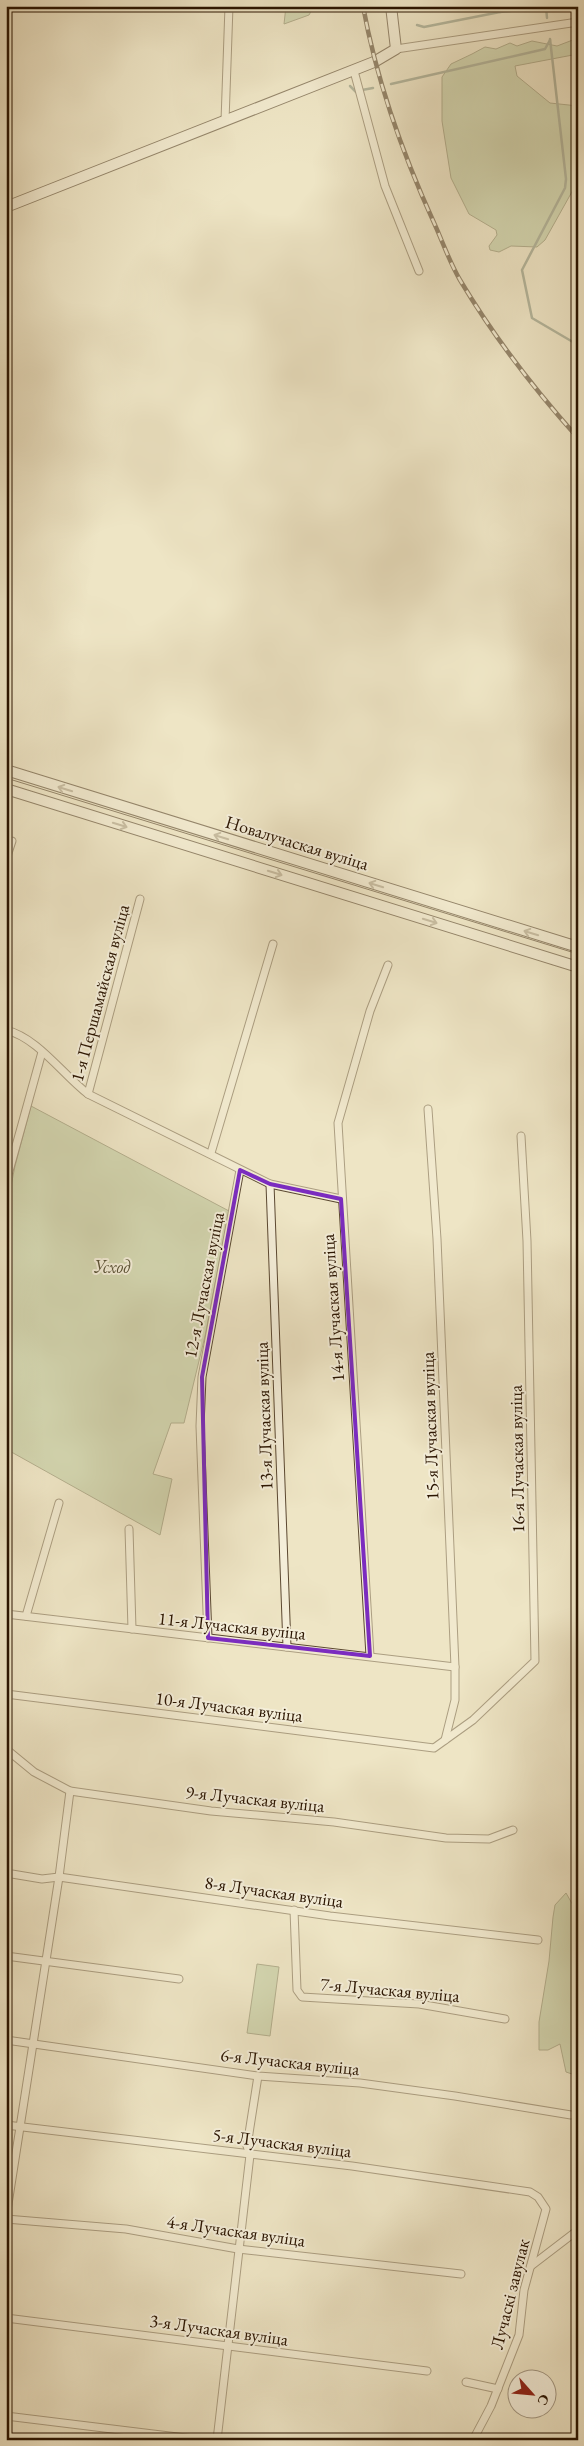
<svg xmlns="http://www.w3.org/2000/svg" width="584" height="2446" viewBox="0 0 584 2446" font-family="'EB Garamond',serif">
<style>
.green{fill:#b3c699;stroke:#6e6d4c}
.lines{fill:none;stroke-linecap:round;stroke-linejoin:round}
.stream{stroke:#6e7b68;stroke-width:2.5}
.street-casing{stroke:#5b4831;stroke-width:9}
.secondary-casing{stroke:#2a1400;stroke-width:12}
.street{stroke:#f4eed9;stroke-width:7}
.secondary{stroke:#f4eed9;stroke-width:10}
.tram{stroke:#2a1400;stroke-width:1}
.rail-casing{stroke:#2a1400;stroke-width:4.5}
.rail{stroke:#f4eed9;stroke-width:2.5;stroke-dasharray:8;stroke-linecap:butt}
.oneway{stroke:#998c77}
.marked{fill:none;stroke:#7b2cbf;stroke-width:4;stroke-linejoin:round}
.labels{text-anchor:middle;stroke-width:4;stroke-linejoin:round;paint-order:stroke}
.street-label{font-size:18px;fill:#2a1400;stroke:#f4eed9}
.park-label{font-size:18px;font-style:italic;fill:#5a5236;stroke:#f4eed9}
</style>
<rect width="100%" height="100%" fill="#eee5c5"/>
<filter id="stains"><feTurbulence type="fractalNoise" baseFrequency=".004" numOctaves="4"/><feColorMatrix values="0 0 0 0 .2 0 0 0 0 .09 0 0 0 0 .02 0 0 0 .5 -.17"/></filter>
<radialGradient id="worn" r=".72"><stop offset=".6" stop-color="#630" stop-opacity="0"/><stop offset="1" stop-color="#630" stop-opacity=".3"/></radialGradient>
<g class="green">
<path d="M286,6H314L309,15L284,24Z"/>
<path d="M578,38V54L515,66L517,76L550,103L578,106V181L545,240L537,247L511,246L499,252L490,250L489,246L497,235L496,230L469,214L451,178L442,121V77L451,64L472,54L485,47L496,49L510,43L517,46L532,41L557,46Z"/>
<path d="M31,1106L229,1211L205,1336L184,1423H171L153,1474L172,1479L160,1535L6,1449V1211L15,1166Z"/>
<path d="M566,1893L578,1914V2071L575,2075L566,2072L560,2044L548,2050H539V2022L549,1961L553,1917L555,1905Z"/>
<path d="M257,1964L279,1967L270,2036L247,2033Z"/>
</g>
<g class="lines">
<g class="stream">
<path d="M499,6L500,12L546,7L547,18"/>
<path d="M417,25L424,27L500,12"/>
<path d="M550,39L566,179L565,188L522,270L532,318L578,345"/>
<path d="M391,84L545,49L550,40"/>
<path d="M350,86L356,92"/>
<path d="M362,90L373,88"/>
</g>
<g class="street-casing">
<g id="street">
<path d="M396,49L578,22"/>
<path d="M354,71L385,186L419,271"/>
<path d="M225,121L229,6"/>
<path d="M6,859L12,841"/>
<path d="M6,1030C38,1038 62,1074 88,1094L270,1184L341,1199"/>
<path d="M88,1094L140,899"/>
<path d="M428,1109L437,1239L455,1667V1700L445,1740"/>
<path d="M211,1153L273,944"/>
<path d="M6,1182L42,1052"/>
<path d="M270,1184L287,1647"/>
<path d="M129,1529L132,1629"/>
<path d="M6,1614L455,1667"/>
<path d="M26,1616L59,1503"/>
<path d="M208,1638L200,1426L202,1377L240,1170"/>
<path d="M370,1656L338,1123L370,1011L388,965"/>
<path d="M6,1694L434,1748L473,1720L535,1661L527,1241L521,1136"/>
<path d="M6,1749L34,1772L70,1791L211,1811L334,1822L446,1838L489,1839L513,1830"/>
<path d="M6,1873L42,1879L59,1877L330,1916L538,1940"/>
<path d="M294,1910L297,1990L302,1997L419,2004L505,2019"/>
<path d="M6,1956L179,1979"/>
<path d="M6,2040L258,2076L360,2083L455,2096L571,2115"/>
<path d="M6,2125L352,2166L530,2192L538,2197L546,2209L524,2290L519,2335L491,2406L473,2440"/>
<path d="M6,2217L59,1877L70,1791"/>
<path d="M6,2219L126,2229L238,2249L461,2274"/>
<path d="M531,2266L578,2230"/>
<path d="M6,2318L427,2371"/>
<path d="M466,2382L498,2389"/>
<path d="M6,2416L202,2440"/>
<path d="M217,2440L250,2155L247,2146L258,2076"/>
</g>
</g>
<g class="secondary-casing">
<g id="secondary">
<path d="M6,207L374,62L396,49L391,6"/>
<path d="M6,770L578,947"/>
<path d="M6,789L578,967"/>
</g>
</g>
<use href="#street" class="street"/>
<use href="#secondary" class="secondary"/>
<path class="tram" d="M6,778L578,954"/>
<g class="rail-casing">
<path id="rail" d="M363,6C377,83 403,155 435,225C443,243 450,263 460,280C494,337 534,389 578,438"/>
</g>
<use href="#rail" class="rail"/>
</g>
<defs><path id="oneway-shaft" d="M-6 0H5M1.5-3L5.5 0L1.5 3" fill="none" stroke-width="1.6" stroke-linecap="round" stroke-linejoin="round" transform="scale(1.25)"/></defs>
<g class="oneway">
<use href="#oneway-shaft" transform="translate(65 789) rotate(-163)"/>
<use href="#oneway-shaft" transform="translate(120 825) rotate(17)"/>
<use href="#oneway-shaft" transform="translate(221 837) rotate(-163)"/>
<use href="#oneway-shaft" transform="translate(275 873) rotate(17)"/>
<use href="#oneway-shaft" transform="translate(376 885) rotate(-163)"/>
<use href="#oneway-shaft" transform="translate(430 921) rotate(17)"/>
<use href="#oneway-shaft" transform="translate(531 933) rotate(-163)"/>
</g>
<path d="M0 0H584V2446H0ZM240,1170L270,1184L341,1199L370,1656L208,1638L202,1377Z" fill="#eee5c5" fill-opacity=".55" fill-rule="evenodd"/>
<path class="marked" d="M240,1170L270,1184L341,1199L370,1656L208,1638L202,1377Z"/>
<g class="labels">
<g class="street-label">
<text transform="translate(297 843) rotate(17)" y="6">Новалучаская вуліца</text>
<text transform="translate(100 993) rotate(-75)" y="6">1-я Першамайская вуліца</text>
<text transform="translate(204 1285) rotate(-79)" y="6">12-я Лучаская вуліца</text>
<text transform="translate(333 1308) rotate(-94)" y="6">14-я Лучаская вуліца</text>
<text transform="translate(264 1416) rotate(-92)" y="6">13-я Лучаская вуліца</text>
<text transform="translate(430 1426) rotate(-92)" y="6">15-я Лучаская вуліца</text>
<text transform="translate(517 1459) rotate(-91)" y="6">16-я Лучаская вуліца</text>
<text transform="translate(232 1626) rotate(6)" y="6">11-я Лучаская вуліца</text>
<text transform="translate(229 1707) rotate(7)" y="6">10-я Лучаская вуліца</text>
<text transform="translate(255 1799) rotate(6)" y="6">9-я Лучаская вуліца</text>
<text transform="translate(274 1892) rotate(8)" y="6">8-я Лучаская вуліца</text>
<text transform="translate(390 1990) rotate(5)" y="6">7-я Лучаская вуліца</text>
<text transform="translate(290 2062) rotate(6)" y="6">6-я Лучаская вуліца</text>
<text transform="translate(282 2143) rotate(7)" y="6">5-я Лучаская вуліца</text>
<text transform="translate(236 2231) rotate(8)" y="6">4-я Лучаская вуліца</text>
<text transform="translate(510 2294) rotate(-76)" y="6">Лучаскі завулак</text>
<text transform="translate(219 2330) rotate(8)" y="6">3-я Лучаская вуліца</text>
</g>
<g class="park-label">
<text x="112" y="1273">Усход</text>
</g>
</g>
<rect width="584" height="2446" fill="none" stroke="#eee5c5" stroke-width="25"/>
<rect x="8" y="8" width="569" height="2431" fill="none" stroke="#2a1400" stroke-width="2.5"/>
<rect x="12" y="12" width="559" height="2421" fill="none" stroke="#2a1400"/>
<g transform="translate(532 2394) rotate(117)"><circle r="24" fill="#f4eed9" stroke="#a39782"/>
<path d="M0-4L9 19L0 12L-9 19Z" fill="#8f2418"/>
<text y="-8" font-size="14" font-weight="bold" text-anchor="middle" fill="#2a1400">С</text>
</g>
<rect width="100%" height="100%" filter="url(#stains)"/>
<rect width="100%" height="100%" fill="url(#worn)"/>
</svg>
